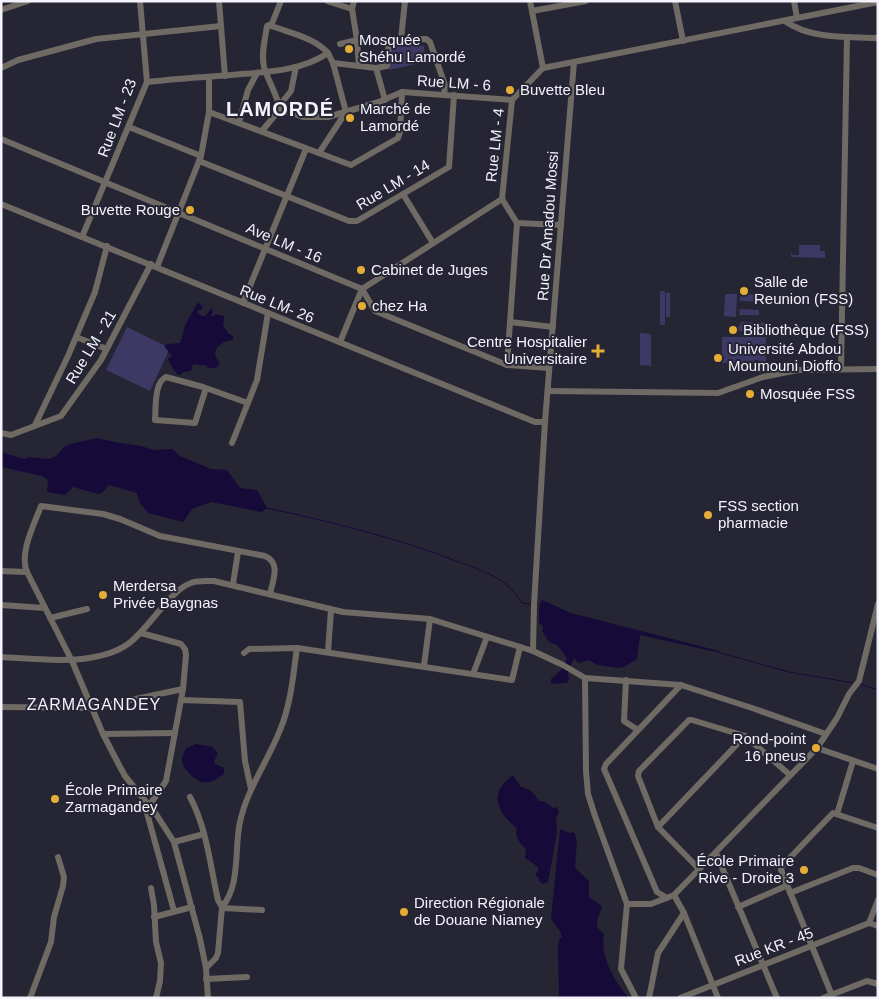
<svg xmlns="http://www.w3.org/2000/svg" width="879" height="999" viewBox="0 0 879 999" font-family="Arial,sans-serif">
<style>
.green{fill:#3e3864}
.water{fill:#160a39}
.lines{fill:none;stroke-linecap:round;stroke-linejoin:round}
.stream{stroke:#160a39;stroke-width:1}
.minor{stroke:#6f6a63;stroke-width:6}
.poi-dot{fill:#e4ad35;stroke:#262534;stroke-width:2}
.labels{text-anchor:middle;stroke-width:4;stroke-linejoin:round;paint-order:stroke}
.poi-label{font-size:15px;fill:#f3f2fd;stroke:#262534;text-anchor:start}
.street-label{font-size:15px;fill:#f3f2fd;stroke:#262534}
.neighbourhood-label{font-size:16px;letter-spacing:1px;fill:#f3f2fd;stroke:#262534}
.district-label{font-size:20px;font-weight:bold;letter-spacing:1px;fill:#f3f2fd;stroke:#262534}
</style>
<rect width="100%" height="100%" fill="#262534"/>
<g class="green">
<path d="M390,42L424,46L425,62L389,70Z"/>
<path d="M799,245H820V251H825V258L791,257V252L792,255H799Z"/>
<rect x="660" y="291" width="5" height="34"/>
<rect x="666" y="293" width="4" height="24"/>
<path d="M725,294H737L736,317L724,316Z"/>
<path d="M741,294L767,295V302L739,301Z"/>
<path d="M740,309L759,310V315H739Z"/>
<path d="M741,322L768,323V332L737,331V327L740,326Z"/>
<path d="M127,327L170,348L150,391L106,370Z"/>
<path d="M640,333L651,334V364L653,366L640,365Z"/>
<path d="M722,337H766V363H759V360H755V363H722Z"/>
</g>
<g class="water">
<path d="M198,302L203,308L197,312L200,315L205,316L212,308L213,309L211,316H215V314L224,316L223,325L229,334L233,336V340C223,342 216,344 215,355L220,364L215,368H207V366L193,364L191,371L183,372L182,374L178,375L173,369L168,359L172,356L164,346L168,344L180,343C182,338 183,333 184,329C184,326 196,306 198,302Z"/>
<path d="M97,438L114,442L141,446L154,450L172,449L180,456L211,469L227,470L240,488L257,490L267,508L262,512L211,502L192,509L183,522L148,513L140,503L137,493L109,485L102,493L98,494L73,487L65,495L47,492L48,480L42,476L1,467V452L24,459L29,457L49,459L56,456L63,448L70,444Z"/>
<path d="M542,600L571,613L719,651L721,653L640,635L637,659L624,667L619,668L598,665L588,660L578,663L574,658L568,672L569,679L567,683L551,684V679L562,669L567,658L557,645L549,642L542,631L543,626L539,623C540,614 537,608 542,600Z"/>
<path d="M196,744L213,747L218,754L214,761L215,764L224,768V774C210,784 202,787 189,773C185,769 182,765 182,759C182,756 185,751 186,748Z"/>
<path d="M513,775L521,787C530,788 534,794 539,801L545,802L553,808L557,807L559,812L556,818L557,833L548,882L543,884L540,882L538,877L535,875L538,871V867L525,858L526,849C521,845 514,837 517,829C513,824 506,819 503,814C492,797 499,786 513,775Z"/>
<path d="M560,829L570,833L574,832L577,841L575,868L589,881V897L602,906C599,919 591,924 604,934C600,957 614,981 629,998L559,997L558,947L559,939L562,937C560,928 554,925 551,918Z"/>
</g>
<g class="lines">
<g class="stream">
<path d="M267,508C332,522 397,538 459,562C475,568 494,574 507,585C513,590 518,597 522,603L531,604"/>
<path d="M721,653L789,672L854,683"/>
<path d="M861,684L878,690"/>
</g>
<g class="minor">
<path d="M219,1L225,76"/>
<path d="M327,1L352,9"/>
<path d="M354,1L352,9L357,40L359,66"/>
<path d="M530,1L543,68"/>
<path d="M675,1L683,41"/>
<path d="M794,1L797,18"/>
<path d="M1,10L28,1"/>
<path d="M532,11L586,1"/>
<path d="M785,21C809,39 849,37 878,38"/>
<path d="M271,26L281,1"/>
<path d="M401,39L405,1"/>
<path d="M340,44L357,40L426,39L430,42L445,85L444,95"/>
<path d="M333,63L376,68L387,66L389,39"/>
<path d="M1,68L18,60L96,39L221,26"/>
<path d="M376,68L385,100"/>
<path d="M543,68L878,2"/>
<path d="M147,82C175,79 203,77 231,75C263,72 300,72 328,53C314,37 289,33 269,25L267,26C265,39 261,54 264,67C268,81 277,94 280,109"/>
<path d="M279,106L291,91L296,67"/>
<path d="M280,109L303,117H328L379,102L402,92L512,100"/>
<path d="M209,112L351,165L398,138L400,132L402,92"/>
<path d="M239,122L248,90L257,73"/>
<path d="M129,127L201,156"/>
<path d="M262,131L280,109"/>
<path d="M1,139L362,289L375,311L507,365L549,368"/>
<path d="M319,153L346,112L333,63L328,53"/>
<path d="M199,161L349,221H357L449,167L454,95"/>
<path d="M403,194L433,243"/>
<path d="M502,199L517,223L507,365"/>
<path d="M1,204L535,422H545"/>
<path d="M517,223L561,225"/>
<path d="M82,237L147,82L140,1"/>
<path d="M157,267L201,156L209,112V77"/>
<path d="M362,289L502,199L512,100L543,68"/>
<path d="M243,303L306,149"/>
<path d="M510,322L553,327"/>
<path d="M76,337L107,349"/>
<path d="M340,342L362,289"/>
<path d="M841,369L847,37"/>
<path d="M206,388L195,423L155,420C156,408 154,382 166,377L203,387L248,403"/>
<path d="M548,391L718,393L763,377L798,370L878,369"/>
<path d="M35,425L68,356L95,292L107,246"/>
<path d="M1,433L11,435L61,416L101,360L151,264"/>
<path d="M232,443L257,380L268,313"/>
<path d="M1,571L27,572"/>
<path d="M233,584L238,552"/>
<path d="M1,605L45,608"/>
<path d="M50,618L87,609"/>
<path d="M141,633L181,644L185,649L186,655L183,689L166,781L149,806L147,813L174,911"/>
<path d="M533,651L534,605L545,422L574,62"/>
<path d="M328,652L331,610"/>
<path d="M244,653L249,649L297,648L512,680L520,647"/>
<path d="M1,657C39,659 95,667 128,644C148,630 170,590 191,583C198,580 206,581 214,581L343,612L430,619L533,651L563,665L585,678L681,685L752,708L826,734"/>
<path d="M424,666L430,619"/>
<path d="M473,674L487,637"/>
<path d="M585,678L586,771L588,794L595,816L627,904L621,969L636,998"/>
<path d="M626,680L624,721L638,730"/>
<path d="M181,700L240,702L245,761L251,789"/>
<path d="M1,707L93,708L183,689"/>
<path d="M103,734L175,733"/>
<path d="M817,748L878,769"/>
<path d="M190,797C207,829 210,865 218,900L222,907L218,953L216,958L206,968"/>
<path d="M837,814L853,761"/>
<path d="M658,827L745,736"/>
<path d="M174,842L204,834"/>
<path d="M716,853L777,998"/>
<path d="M699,869L658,827L638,776L639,771L689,720H692L745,736L790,775"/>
<path d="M151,888L154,905L156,942L161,963L160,981L156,998"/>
<path d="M790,893L853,868H859L878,875"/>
<path d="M674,895L684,913L718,998"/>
<path d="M667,898L657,892L604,769L606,764L681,685"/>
<path d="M627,904H651L674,895L817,748L837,718L849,694L859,681L878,604"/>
<path d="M222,907C241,885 234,848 240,822C247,789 268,761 280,730C291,704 293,676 297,648"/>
<path d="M738,907L786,886"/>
<path d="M222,908L262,910"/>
<path d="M154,917L192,907"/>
<path d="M869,923L878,900"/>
<path d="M206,979L247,977"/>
<path d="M30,998L51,942L54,917L63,886L64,877L58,857"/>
<path d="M208,998L206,968L200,939L174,842L156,814L125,776L119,765L103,734L72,661L27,572C19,553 34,525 41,506L103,514L120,519L160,536L265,556C281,563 273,580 270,594"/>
<path d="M649,998L658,953L684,913"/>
<path d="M680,998L869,923L878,926"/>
<path d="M823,998L867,981L878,984"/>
<path d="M833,998L781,870L782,866L833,813L878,828"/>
</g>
</g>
<g class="poi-dot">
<circle cx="349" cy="49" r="5"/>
<circle cx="510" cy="90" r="5"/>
<circle cx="350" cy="118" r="5"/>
<circle cx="190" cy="210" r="5"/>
<circle cx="361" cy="270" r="5"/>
<circle cx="744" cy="291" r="5"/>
<circle cx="362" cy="306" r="5"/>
<circle cx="733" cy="330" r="5"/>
<path d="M595.5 343.5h5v5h5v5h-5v5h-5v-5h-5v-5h5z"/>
<circle cx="718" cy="358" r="5"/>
<circle cx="750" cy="394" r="5"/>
<circle cx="708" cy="515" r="5"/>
<circle cx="103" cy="595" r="5"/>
<circle cx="816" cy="748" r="5"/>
<circle cx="55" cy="799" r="5"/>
<circle cx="804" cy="870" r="5"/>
<circle cx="404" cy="912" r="5"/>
</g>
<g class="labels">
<g class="poi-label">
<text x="359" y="45">Mosquée<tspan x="359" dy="17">Shéhu Lamordé</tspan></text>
<text x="520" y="95">Buvette Bleu</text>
<text x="360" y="114">Marché de<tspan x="360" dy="17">Lamordé</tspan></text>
<text x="180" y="215" text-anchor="end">Buvette Rouge</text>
<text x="371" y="275">Cabinet de Juges</text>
<text x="754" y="287">Salle de<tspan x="754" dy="17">Reunion (FSS)</tspan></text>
<text x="372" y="311">chez Ha</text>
<text x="743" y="335">Bibliothèque (FSS)</text>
<text x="587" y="347" text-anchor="end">Centre Hospitalier<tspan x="587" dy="17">Universitaire</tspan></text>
<text x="728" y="354">Université Abdou<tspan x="728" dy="17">Moumouni Dioffo</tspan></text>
<text x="760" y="399">Mosquée FSS</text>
<text x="718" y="511">FSS section<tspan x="718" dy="17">pharmacie</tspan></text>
<text x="113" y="591">Merdersa<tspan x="113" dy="17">Privée Baygnas</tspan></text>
<text x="806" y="744" text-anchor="end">Rond-point<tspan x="806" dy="17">16 pneus</tspan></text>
<text x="65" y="795">École Primaire<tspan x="65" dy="17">Zarmagandey</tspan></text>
<text x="794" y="866" text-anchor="end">École Primaire<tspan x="794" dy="17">Rive - Droite 3</tspan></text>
<text x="414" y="908">Direction Régionale<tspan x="414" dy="17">de Douane Niamey</tspan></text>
</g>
<g class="street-label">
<text transform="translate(454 83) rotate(4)" y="5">Rue LM - 6</text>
<text transform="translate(117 118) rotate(-69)" y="5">Rue LM - 23</text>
<text transform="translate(495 145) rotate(-84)" y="5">Rue LM - 4</text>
<text transform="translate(393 185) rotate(-31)" y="5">Rue LM - 14</text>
<text transform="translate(548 226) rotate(-86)" y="5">Rue Dr Amadou Mossi</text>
<text transform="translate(284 243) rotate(23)" y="5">Ave LM - 16</text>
<text transform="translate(277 304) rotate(22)" y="5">Rue LM- 26</text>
<text transform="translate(91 347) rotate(-59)" y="5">Rue LM - 21</text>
<text transform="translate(774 947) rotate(-21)" y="5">Rue KR - 45</text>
</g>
<g class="neighbourhood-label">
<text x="94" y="710">ZARMAGANDEY</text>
</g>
<g class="district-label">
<text x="280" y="116">LAMORDÉ</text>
</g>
</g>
<rect width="879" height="999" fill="none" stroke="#f3f2fd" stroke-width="5"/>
</svg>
